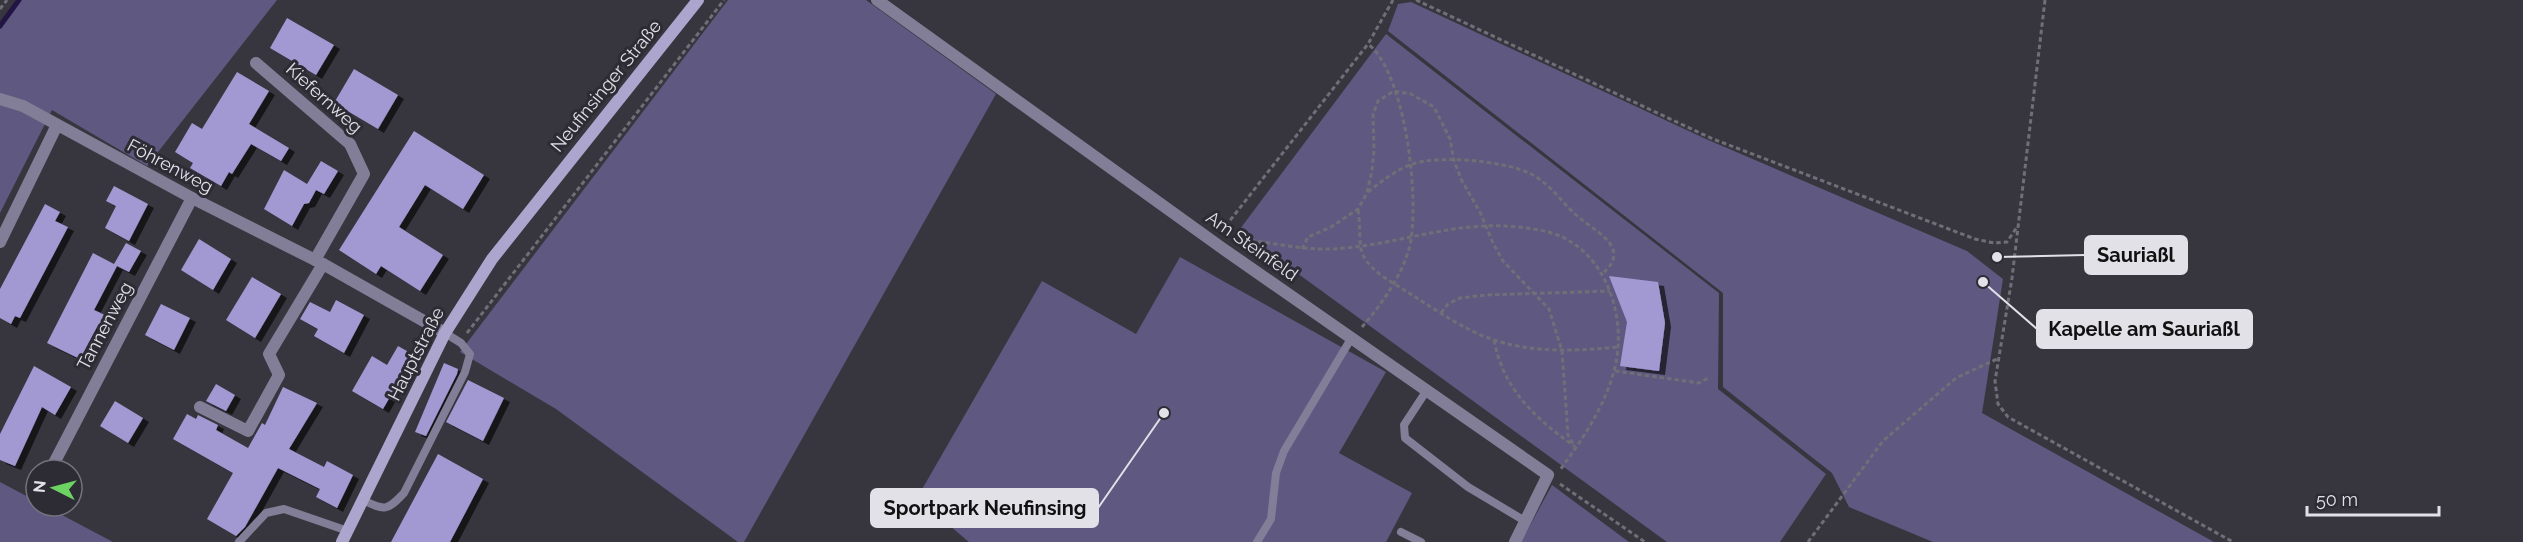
<svg xmlns="http://www.w3.org/2000/svg" width="2523" height="542" viewBox="0 0 2523 542" font-family="Raleway,sans-serif">
<style>
.green{fill:#5f5880}
.lines{fill:none;stroke-linecap:round;stroke-linejoin:round}
.stream{stroke:#221443;stroke-width:5}
.building{fill:#a298d2;filter:url(#shadow)}
.path{stroke:#706f77;stroke-width:3;stroke-dasharray:4.5 3;stroke-linecap:butt}
.lane{stroke:#827e97;stroke-width:8}
.street{stroke:#827e97;stroke-width:12}
.secondary{stroke:#aca6ce;stroke-width:12}
.labels{text-anchor:middle;stroke-width:6;stroke-linejoin:round;paint-order:stroke}
.street-label{font-size:18px;fill:#e2e1e8;stroke:#2d2c35}
.leader{fill:none;stroke:#e2e1e8;stroke-width:2}
.callout-dot{fill:#e2e1e8;stroke:#2d2c35;stroke-width:2}
.callout{fill:#e2e1e8;stroke:#e2e1e8;stroke-width:2}
.callout-label{font-size:20px;text-anchor:middle;font-weight:bold;fill:#111}
</style>
<defs>
<filter id="shadow"><feDropShadow dx="6" dy="4" stdDeviation="0" flood-color="#0009"/></filter>
</defs>
<rect width="100%" height="100%" fill="#37363f"/>
<g class="green">
<path d="M18,0H277L147,166L52,110L0,213V23Z"/>
<path d="M728,0H866L996,94L744,542H738L556,409L460,352Z"/>
<path d="M1411,2L1706,139L1967,251L2003,279L1982,413L2214,542H1933L1849,507L1832,473L1723,387V293L1388,31L1398,4Z"/>
<path d="M1386,34L1719,293L1718,389L1826,474L1780,542H1667L1286,265L1280,272L1238,245L1237,233Z"/>
<path d="M1180,257L1386,372L1339,453L1412,493L1386,542H969L917,498L1042,281L1136,334Z"/>
<path d="M0,482L36,501V506H45L113,542H0Z"/>
<path d="M1552,485L1629,542H1521Z"/>
</g>
<g class="lines">
<path class="stream" d="M0,26L19,0"/>
</g>
<g class="building">
<path d="M287,18L334,45L316,75L270,48Z"/>
<path d="M354,69L398,95L378,129L334,103Z"/>
<path d="M237,72L269,91L249,124L289,148L281,161L251,144L232,174L229,172L221,186L190,168L193,163L175,152L192,123L202,129Z"/>
<path d="M414,131L484,175L463,209L425,185L399,227L443,255L420,291L381,266L376,274L339,250Z"/>
<path d="M321,161L338,171L324,194L316,190L309,203L304,204L292,226L264,209L284,170L307,184Z"/>
<path d="M114,186L148,204L129,241L105,228L116,206L106,201Z"/>
<path d="M45,204L60,212L55,221L68,227L20,318L15,316L11,324L0,318V289Z"/>
<path d="M199,239L231,259L213,290L181,270Z"/>
<path d="M126,243L141,251L129,272L117,266L94,310L107,316L100,329L97,327L80,359L47,343L93,253L114,264Z"/>
<path d="M1609,276L1658,282L1665,323L1659,371L1620,366L1627,322Z"/>
<path d="M252,277L281,294L255,338L226,320Z"/>
<path d="M336,300L364,315L344,353L314,336L318,329L300,319L310,302L330,312Z"/>
<path d="M161,304L190,318L174,350L145,335Z"/>
<path d="M398,346L414,355L383,409L352,391L372,356L387,365Z"/>
<path d="M444,363L458,369L457,374L426,436L415,432Z"/>
<path d="M34,366L71,387L55,415L42,407L15,466L0,460V434Z"/>
<path d="M468,380L504,398L483,441L446,422Z"/>
<path d="M216,384L235,395L226,411L206,401Z"/>
<path d="M283,387L317,403L289,449L324,467L327,461L353,475L337,508L316,497L320,489L278,468L245,527L236,536L207,519L233,473L173,439L187,414L196,419L198,415L218,425L216,430L248,448L262,423L265,425Z"/>
<path d="M115,401L143,418L128,443L100,426Z"/>
<path d="M438,454L483,479L450,542H391Z"/>
</g>
<g class="lines">
<g class="path">
<path d="M1416,0L1713,139L1975,239L1994,243L2007,242L2017,227"/>
<path d="M2045,0L2012,278L1995,381L1998,404L2008,417L2233,542"/>
<path d="M0,9L7,0"/>
<path d="M1368,192C1381,182 1394,171 1410,165C1435,154 1507,161 1531,174C1550,184 1560,200 1575,214C1593,231 1634,247 1602,274"/>
<path d="M1358,210C1361,223 1358,245 1363,255C1371,272 1395,284 1409,293C1436,310 1464,330 1494,340C1533,353 1577,351 1618,347"/>
<path d="M1221,232L1368,44L1393,0"/>
<path d="M1236,239C1267,241 1298,250 1330,249C1389,247 1446,223 1505,226C1521,227 1539,229 1555,234C1608,253 1628,321 1614,371C1604,408 1582,440 1560,470"/>
<path d="M1302,249L1308,237L1331,227L1358,209L1367,193L1372,170L1374,151L1373,115L1378,101L1394,91L1411,94L1434,107L1450,139L1454,161L1462,181L1480,212L1493,243L1503,261L1549,309L1562,351L1568,435L1575,447"/>
<path d="M1441,313L1448,304L1460,298L1486,295L1610,291"/>
<path d="M1362,327C1381,305 1401,277 1409,249C1421,204 1406,73 1368,44"/>
<path d="M467,333L724,0"/>
<path d="M1494,340C1503,389 1535,418 1574,446"/>
<path d="M1615,371L1699,383L1710,377"/>
<path d="M1560,484L1645,542"/>
<path d="M1808,542L1883,441L1956,378L1999,358"/>
</g>
<g class="lane">
<path d="M1427,390L1404,425L1405,438L1468,487L1525,521"/>
<path d="M363,500C385,511 387,511 404,493L465,372L470,354L461,343L445,333"/>
<path d="M1401,532L1421,542"/>
<path d="M239,542L266,513L284,509L348,531"/>
<path d="M1257,542L1271,519L1276,473L1284,451L1352,337"/>
</g>
<g class="street">
<path d="M877,0L1222,248L1548,475L1515,542"/>
<path d="M256,63L350,144L364,174L315,260"/>
<path d="M0,99L23,106L192,198L323,264L445,333"/>
<path d="M0,242L57,125"/>
<path d="M200,407L248,431L279,375L269,354L323,264"/>
<path d="M48,470L52,467L192,198"/>
</g>
<path class="secondary" d="M342,542L445,333L492,259L698,0"/>
</g>
<g class="labels">
<g class="street-label">
<text transform="translate(606 86) rotate(-51)" y="6">Neufinsinger Straße</text>
<text transform="translate(324 98) rotate(42)" y="6">Kiefernweg</text>
<text transform="translate(170 166) rotate(28)" y="6">Föhrenweg</text>
<text transform="translate(1252 246) rotate(35)" y="6">Am Steinfeld</text>
<text transform="translate(105 326) rotate(-62)" y="6">Tannenweg</text>
<text transform="translate(416 354) rotate(-63)" y="6">Hauptstraße</text>
</g>
</g>
<path class="leader" d="M1997 257L2085 255M1983 282L2037 329M1164 413L1098 508"/>
<g class="callout-dot">
<circle cx="1997" cy="257" r="6"/>
<circle cx="1983" cy="282" r="6"/>
<circle cx="1164" cy="413" r="6"/>
</g>
<g class="callout">
<rect x="2085" y="236" width="102" height="38" rx="6"/>
<rect x="2037" y="310" width="215" height="38" rx="6"/>
<rect x="871" y="489" width="227" height="38" rx="6"/>
</g>
<g class="callout-label">
<text x="2136" y="262">Sauriaßl</text>
<text x="2144" y="336">Kapelle am Sauriaßl</text>
<text x="985" y="515">Sportpark Neufinsing</text>
</g>
<g transform="translate(54 488) rotate(276)"><circle r="28" fill="#2d2c35" stroke="#75747d" stroke-width="1.5"/>
<path d="M0-4.5L10 22L0 15L-10 22Z" fill="#6cd362"/>
<text y="-9" font-size="16" font-weight="bold" text-anchor="middle" fill="#e2e1e8">N</text>
</g>
<path d="M2307 506v9h132v-9" fill="none" stroke="#e2e1e8" stroke-width="3"/>
<text x="2316" y="506" font-size="18" fill="#e2e1e8" stroke="#2d2c35" stroke-width="4.5" paint-order="stroke">50 m</text>
</svg>
